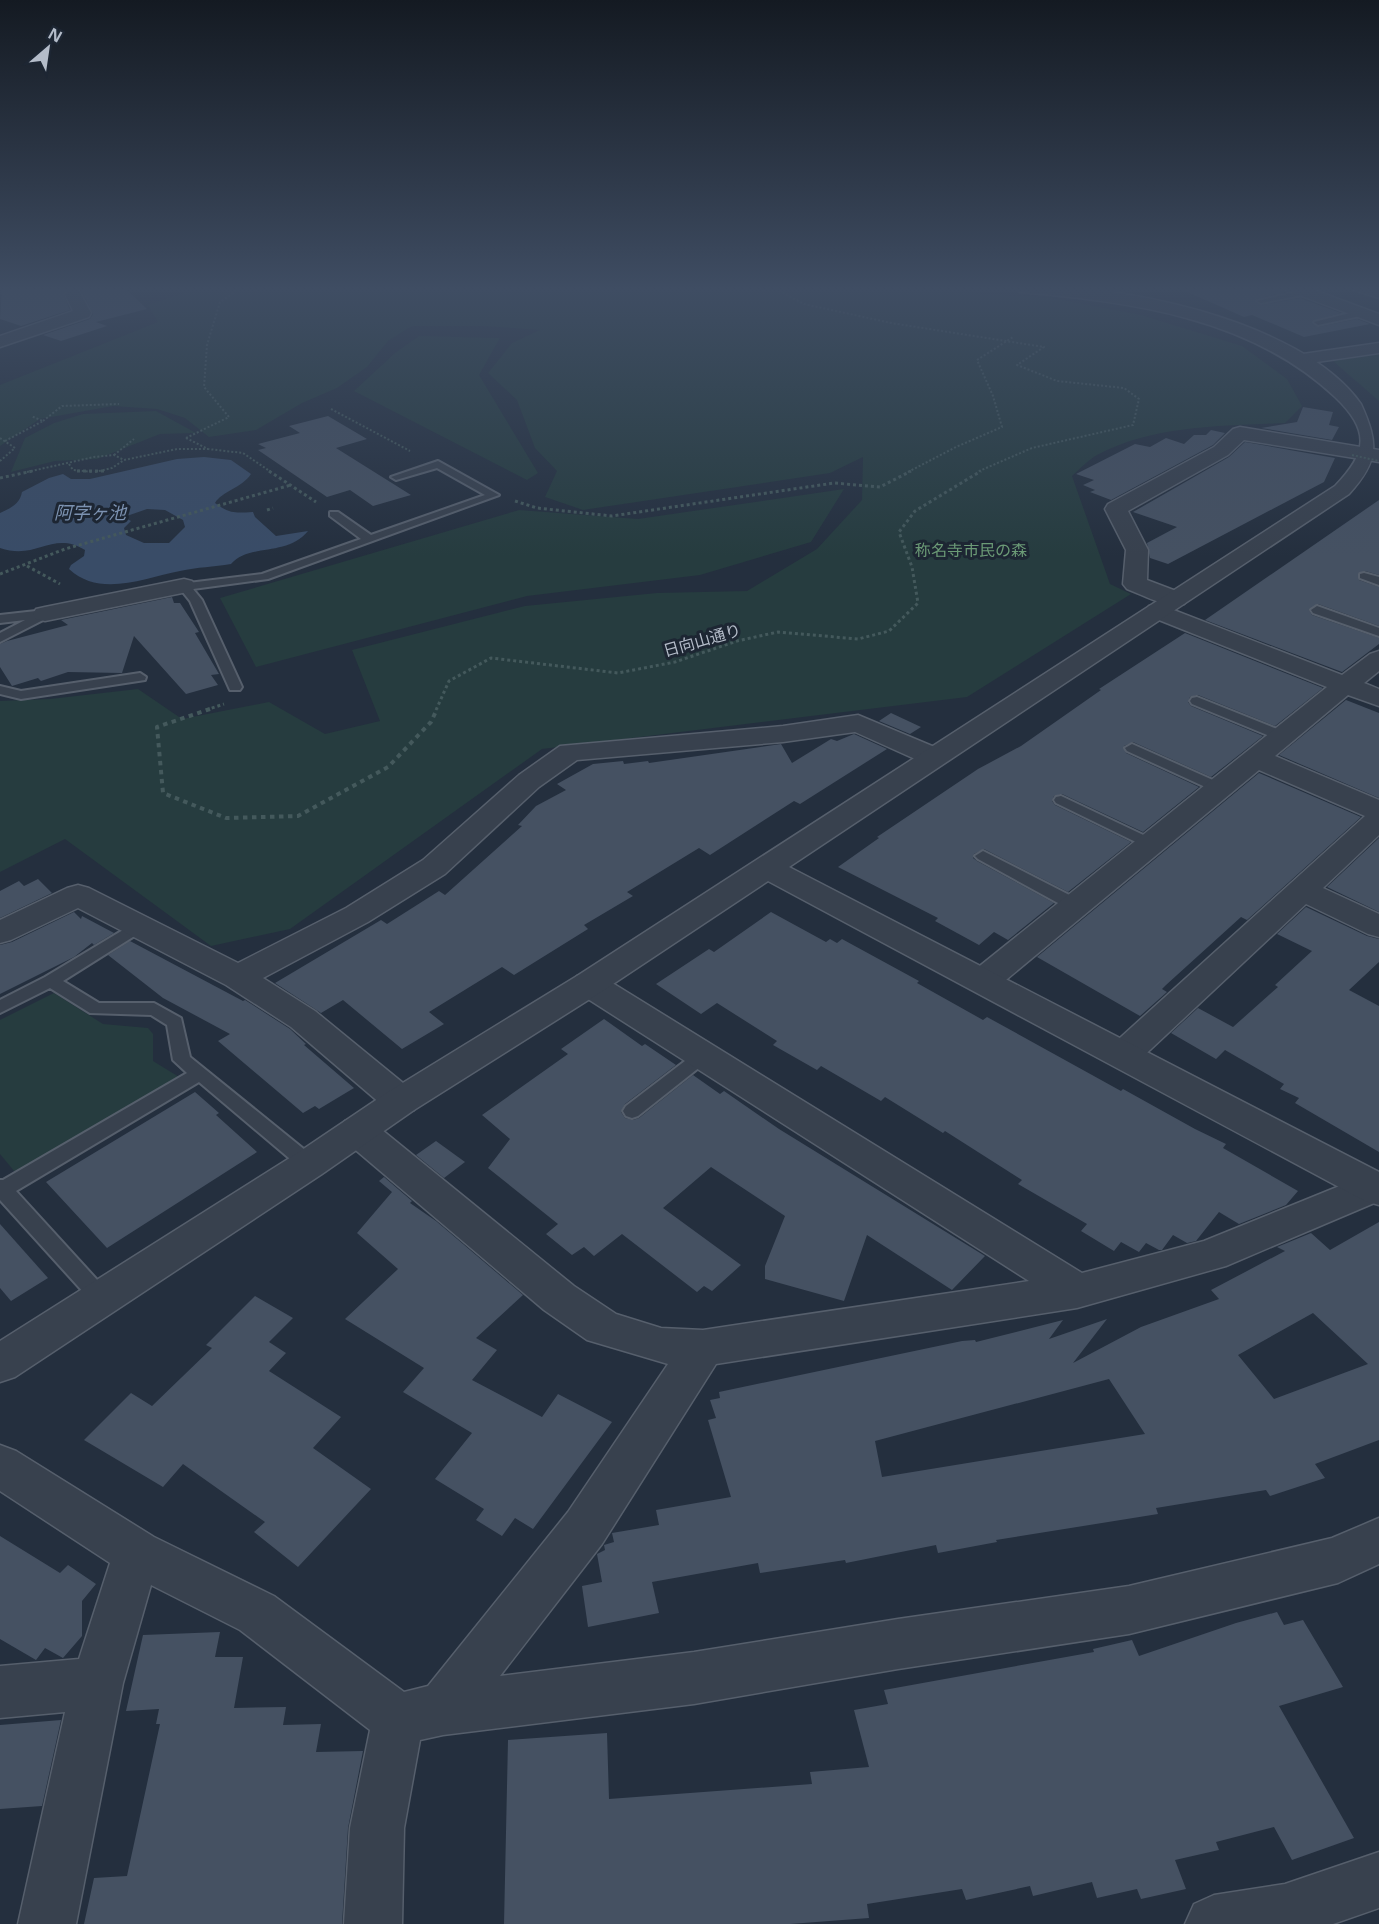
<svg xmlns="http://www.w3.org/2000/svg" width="1379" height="1924" viewBox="0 0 1379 1924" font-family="'Open Sans','Noto Sans JP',sans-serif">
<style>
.green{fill:#263c3f}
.water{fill:#394c67;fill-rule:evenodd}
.building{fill:#455162;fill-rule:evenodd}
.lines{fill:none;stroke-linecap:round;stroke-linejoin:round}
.service-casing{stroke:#565f6c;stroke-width:4}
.minor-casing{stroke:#565f6c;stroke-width:3}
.tertiary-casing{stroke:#565f6c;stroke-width:3}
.path-far2{stroke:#44595c;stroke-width:2;stroke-dasharray:2 2;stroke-linecap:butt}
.path-far1{stroke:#44595c;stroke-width:3;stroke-dasharray:3 3;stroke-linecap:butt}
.path{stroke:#44595c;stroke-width:4;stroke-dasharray:4.5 4.5;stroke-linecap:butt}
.service{fill:#38414e;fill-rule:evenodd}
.minor{fill:#38414e;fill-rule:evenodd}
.tertiary{fill:#38414e;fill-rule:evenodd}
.path-bridge{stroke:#44595c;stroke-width:2;stroke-dasharray:2 2;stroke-linecap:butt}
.labels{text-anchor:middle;stroke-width:6;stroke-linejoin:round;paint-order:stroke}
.far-park-label{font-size:16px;fill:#6b9a76;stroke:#1d2633}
.far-street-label{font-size:16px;fill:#b4bcc9;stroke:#1d2633}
.far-water-label{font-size:18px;font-style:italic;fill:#7c92b1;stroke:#1d2633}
</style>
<rect width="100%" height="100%" fill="#242f3e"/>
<g class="green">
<path d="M201,287H875L1051,298L1141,315L1242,346L1287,379L1302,406L1285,423C1223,426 1154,425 1097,455C1088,460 1080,469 1072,476L1110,584L1131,594L967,697L542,749L290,929L211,946L65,839L0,872V701L50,699L138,689L182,719L269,702L325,734L380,721L352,650L525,606L657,593L747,591L817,549L862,500L863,457L830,473L583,510L545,497L557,471L535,448L517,400L488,373L512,343L540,330L484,326H412L388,341L367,367L337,388L302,403L256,430L209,437L185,418L157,409L113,406L40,419L0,446V385L158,322L148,305Z"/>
<path d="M419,336L500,338L479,375L538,473L527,480L354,391L395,353Z"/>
<path d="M1379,354V401L1333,361Z"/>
<path d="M156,411L196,433L160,434L97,459L55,461L11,472L25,438L54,423L83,414Z"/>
<path d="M844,489L811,542L700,575L527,596L256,667L220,598L519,510L638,519Z"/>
<path d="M54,993L103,1024L148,1028L153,1034V1061L179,1077L15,1172L0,1154V1020Z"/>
</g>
<path class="water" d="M204,457L231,460L251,474C242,488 222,491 215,503C230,514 235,513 253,512L255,517L276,536L308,531C287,557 249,543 231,564C214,567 197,567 180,571C144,578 100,598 69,569L71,565L84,556L85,550C52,530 37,561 0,548V513C11,508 20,504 22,492L49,478L63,474L71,479H90L177,459ZM147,509L165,510L183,520L185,527L169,543H144L126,535L124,528L131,521L124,517Z"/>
<g class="building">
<path d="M2,287H124L147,309L96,322L107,326L61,341L43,335L90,319L93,314L81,290L72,287L63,293L70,310L21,326L0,319Z"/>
<path d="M1176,287H1281L1285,292L1256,299L1255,302L1261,305L1300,298L1341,313L1312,321L1318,327L1357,319L1370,324L1304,337L1252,315L1244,317Z"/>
<path d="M1303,407L1333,412L1329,425L1339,427L1332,440L1261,428L1297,422Z"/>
<path d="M328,416L367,439L336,448L411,495L373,506L350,490L327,497L258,450L266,448L258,444L300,433L289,426Z"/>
<path d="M1211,430L1225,433L1213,445L1111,500L1090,492L1095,490L1083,485L1094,480L1076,474L1135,444L1150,447L1166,438L1184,444L1194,435H1206Z"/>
<path d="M1245,442L1335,458L1324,482L1168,564L1150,558L1147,543L1177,527L1133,512L1229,457Z"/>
<path d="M1379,500V575L1365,571L1358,574L1359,580L1379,587V626L1318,604L1309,610L1312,615L1379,638V644L1342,672L1205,620Z"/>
<path d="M172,597L174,603H180L199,632L195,633L219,674L211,675L218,685L186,694L134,636L122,673L68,672L41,681L38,678L12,686L0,667V644L7,641L68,625L61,620Z"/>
<path d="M1185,633L1323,688L1275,726L1198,695L1190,697L1188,702L1191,706L1263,736L1211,777L1133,742L1124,746L1126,753L1199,787L1143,832L1062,794L1054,796L1052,801L1055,805L1131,842L1068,892L984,849L974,854L973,858L977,861L1054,903L1008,940L994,932L979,945L935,921L938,918L838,867L879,838L877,837L978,769L1021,746L1101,690L1099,689Z"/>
<path d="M1346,700L1379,713V798L1279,755Z"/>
<path d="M891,713L921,727L910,734L879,721Z"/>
<path d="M854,734L887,749L800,804L794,801L710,855L699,848L627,892L633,896L584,925L588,929L514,975L502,967L429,1012L444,1024L402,1049L343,1000L321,1013L275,983L381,920L387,924L439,891L445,895L522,826L518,825L536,806L566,790L557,784L593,764L623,761L624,764L648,761L649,763L781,744L792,763L831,739L837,741Z"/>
<path d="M1259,773L1361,817L1247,920L1241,917L1166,985L1162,989L1167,992L1140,1016L1037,957Z"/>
<path d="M1379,838V912L1327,887Z"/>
<path d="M38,879L52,893L0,918V891L19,881L24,886Z"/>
<path d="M1306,907L1367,936L1379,939V962L1349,990L1379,1006V1152L1295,1103L1299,1098L1280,1089L1284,1084L1225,1050L1216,1059L1171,1033L1198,1008L1233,1027L1278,987L1275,985L1312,951L1277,934Z"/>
<path d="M74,912L81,919L82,916L114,933L94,945L92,943L74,957L0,994V945L12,942Z"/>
<path d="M771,912L826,942L830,939L837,943L842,939L919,981L917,983L983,1020L987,1017L1121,1091L1123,1089L1195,1129L1226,1144L1223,1148L1298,1191L1286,1205L1239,1224L1219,1212L1196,1241L1187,1243L1173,1235L1162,1250H1159L1146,1243L1139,1252L1121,1242L1114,1251L1081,1231L1087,1224L1018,1184L1022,1180L945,1131L943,1133L885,1097L881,1101L821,1066L817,1070L773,1045L777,1041L717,1003L701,1014L656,984L709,949L714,952Z"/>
<path d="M130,941L243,1001L245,1000L290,1029L306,1044L304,1045L354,1088L319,1109L315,1106L303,1113L218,1041L230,1034L163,998L108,955Z"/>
<path d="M604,1019L642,1046L645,1044L676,1065L625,1104L621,1112L625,1118L633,1120L639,1118L693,1075L720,1094L724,1091L779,1129L985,1256L952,1290L867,1235L844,1301L765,1279V1266L785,1216L711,1167L663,1208L741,1265L712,1291L704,1286L697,1292L622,1234L594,1256L584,1247L572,1255L546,1234L558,1224L488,1168L510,1139L482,1115L568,1054L561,1049Z"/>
<path d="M195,1092L219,1113L216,1115L257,1152L107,1248L46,1182Z"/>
<path d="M436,1141L465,1162L444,1178L416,1155Z"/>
<path d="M384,1177L412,1201L410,1203L436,1221L523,1295L476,1338L497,1350L472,1380L542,1417L558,1394L612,1422L533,1529L515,1518L502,1536L476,1520L484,1509L435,1479L472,1433L403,1392L424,1368L345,1319L398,1269L357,1233L392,1192L379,1181Z"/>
<path d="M1379,1222V1440L1315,1464L1325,1478L1270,1496L1266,1490L1156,1508L1158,1514L996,1540L997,1542L938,1553L936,1545L846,1563L845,1560L760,1573L758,1563L652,1582L659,1613L588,1627L582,1586L602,1582L597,1554L605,1550L604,1545L614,1542L612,1533L659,1525L656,1510L731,1497L708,1420L716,1418L710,1400L720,1398L719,1392L962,1341L975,1340L976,1342L1063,1320L1049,1339L1107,1319L1073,1363L1141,1327L1219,1299L1211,1290L1285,1251L1277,1247L1311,1233L1330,1250ZM1313,1313L1368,1364L1274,1399L1238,1355ZM1109,1379L1145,1434L882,1477L875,1441Z"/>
<path d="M0,1224L48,1278L11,1301L0,1288Z"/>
<path d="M255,1296L293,1318L269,1342L286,1353L269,1371L341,1417L313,1448L371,1489L298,1567L254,1532L265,1522L183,1464L163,1487L84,1440L131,1393L152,1406L212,1348L206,1345Z"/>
<path d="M0,1536L60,1573L68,1565L96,1584L82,1601V1636L63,1658L45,1648L36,1660L0,1639Z"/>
<path d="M1277,1612L1284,1625L1303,1620L1343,1687L1279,1706L1354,1838L1292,1860L1274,1827L1216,1842L1219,1850L1175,1860L1186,1889L1141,1899L1137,1889L1097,1898L1092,1882L1033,1896L1030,1886L966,1900L962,1889L867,1904L869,1918L790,1924H504L508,1740L607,1733L609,1799L812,1784L810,1772L869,1767L854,1710L888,1704L884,1690L1094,1652L1093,1649L1132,1640L1139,1656L1236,1623Z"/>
<path d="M220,1632L215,1657H243L234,1708L286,1707L283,1725L321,1724L316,1752L363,1751L348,1828L342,1924H84L94,1878L127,1876L160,1724H156L159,1709L126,1711L143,1635Z"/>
<path d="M61,1720L42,1806L0,1809V1725Z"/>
</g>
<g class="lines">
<g class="service-casing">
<g id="service">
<path d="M1305,290H1308V294L1261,303L1257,301Z"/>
<path d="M1362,310L1365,311V315L1318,325L1314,322Z"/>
<path d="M438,461L499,495L268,579L193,589L202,600L242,687L240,690H230L190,601L178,586L180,584L262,574L361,539L330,516V512H338L371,535L485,495L437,468L396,480L391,477Z"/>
<path d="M1364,573L1379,577V585L1360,578V574Z"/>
<path d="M1317,606L1379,628V636L1313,613L1311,610Z"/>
<path d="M45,610L49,611V617L0,642V633L25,620L0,623V615Z"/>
<path d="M140,673L146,677L145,680L21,699L0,694V686L21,691Z"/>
<path d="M1197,697L1287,733L1289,736L1282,740L1277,739L1192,704L1190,701L1192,698Z"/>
<path d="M1132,744L1224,785L1226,788L1219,792L1214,791L1127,751L1125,748Z"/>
<path d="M1061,796L1156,841L1159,844L1156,847H1146L1056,803L1054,800L1056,797Z"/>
<path d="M983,851L1081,901L1083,905L1081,909H1069L978,859L975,856Z"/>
<path d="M138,921L144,922L146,926L144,930L63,981L99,1003H154L181,1018L190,1057L316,1159L319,1164L316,1169L309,1171L302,1169L199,1082L16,1191L109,1293L112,1299L109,1305L102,1308L95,1305L0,1200V1180H3L187,1073L173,1060L167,1025L151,1015L90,1013L50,988L0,1013V1000L45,977Z"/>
<path d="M704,1049L710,1051L713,1055L710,1059L638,1116L632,1118L626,1116L623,1111L626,1106L698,1051Z"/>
</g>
</g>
<g class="minor-casing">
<g id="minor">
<path d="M1102,287H1122L1105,297H1093L1091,294Z"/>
<path d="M1284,287H1306L1379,314V325L1286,290Z"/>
<path d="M1352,287L1379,288V298L1354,290Z"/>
<path d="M73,289L79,291L91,313L89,317L0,347V336L73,311L65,294Z"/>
<path d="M1379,343V353L1303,364L1297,363L1294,359L1297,355L1303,354Z"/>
<path d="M1240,427L1379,450V462L1244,440L1228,455L1128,511L1148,550L1147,580L1184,594L1188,599L1184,604C1166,609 1144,595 1127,589L1123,584L1126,550L1105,509L1108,504L1214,447L1233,429Z"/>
<path d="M184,579L192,581L196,586L192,591L45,621L36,619L33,614L36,609L45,607Z"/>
<path d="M1158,604L1342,675L1370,654L1379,651V671L1364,683L1379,689V706L1348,695L1275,756L1379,800V835L1323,888L1379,914V937L1368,934L1306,904L1135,1064L1123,1067L1111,1064L1105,1055L1111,1046L1365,816L1259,770L995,989L983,992L971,989L966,981L971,973L1327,687L1149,616L1146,611L1149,606Z"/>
<path d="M858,715L944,751L948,757L944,763L934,765L924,763L855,732L783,742L577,760L539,787L445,874L368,922L263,978L315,1011L414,1092L419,1101L414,1110L401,1114L388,1110L291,1027L226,985L78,908L11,940L0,943V920L67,888L78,885L89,888L238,963L346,908L423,860L519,775L560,746L783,726Z"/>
<path d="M589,973L601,976L1082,1273L1204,1241L1374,1172L1379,1174V1201L1226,1266L1077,1308L716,1364L602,1544L500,1676L694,1652L898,1619L1129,1586L1332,1538L1379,1518V1564L1338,1583L1129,1634L898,1669L694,1704L443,1735L420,1740L404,1828L402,1924H344L350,1828L370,1730L240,1630L151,1585L123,1683L76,1924H18L65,1712L0,1718V1666L79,1659L110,1563L0,1491V1445L16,1451L154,1537L274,1596L404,1692L428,1686L568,1512L668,1364L587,1340L544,1310L345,1141L339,1131L345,1121L358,1117L371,1121L574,1286L616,1314L661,1328L703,1330L1029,1281L577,992L572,984L577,976Z"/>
<path d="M1379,1852V1908L1333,1924H1185L1194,1904L1214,1895L1285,1884Z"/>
</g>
</g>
<g class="tertiary-casing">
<path id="tertiary" d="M1012,287C1110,280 1301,319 1361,404C1379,444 1379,461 1349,494L789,867L1379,1172V1205L1365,1201L768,881L601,992L414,1110L322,1174L15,1377L0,1382V1341L296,1154L388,1092L577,976L1335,486C1367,453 1371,431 1335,397C1250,317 1131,302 1020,292Z"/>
</g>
<g class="path-far2">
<path d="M772,287L804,304L891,323L1044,347L1017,365L1057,381L1124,388L1139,399L1133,425L1032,448L977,472"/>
<path d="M331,409L410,451"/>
<path d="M43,421L62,406L119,404"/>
<path d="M0,438L15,448L0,461"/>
<path d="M186,438L229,417L204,387L207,345L220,302L242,287"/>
<path d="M186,438L208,449L243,453L271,472"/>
<path d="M5,441L43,421L31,416"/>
<path d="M114,455L134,439"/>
<path d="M69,464L73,470L93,472"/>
<path d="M27,472L94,457L114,455L124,460L177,449H208"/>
<path d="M95,472L112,468L124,460"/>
<path d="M908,472L956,447L1002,427L993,396L977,360L1013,337"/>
</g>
<g class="path-far1">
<path d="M77,471H106"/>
<path d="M269,471L316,502"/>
<path d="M0,478L33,471"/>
<path d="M515,501L537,508L612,516L834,483L880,487L911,471"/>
<path d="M267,510L273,508"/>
<path d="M27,566L60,584"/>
<path d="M0,574L65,549L291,485"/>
<path d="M206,710L224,704"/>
<path d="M436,710L449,681L491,658L618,673L675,662L737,641L778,632L858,639L889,631L918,603L912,567L899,532L915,511L981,471"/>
</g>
<path class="path" d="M210,709L157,727L163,793L226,818L298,816L388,767L431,722L437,709"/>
<use href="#service" class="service"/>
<use href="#minor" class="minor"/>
<use href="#tertiary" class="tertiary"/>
<path class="path-bridge" d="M1352,455L1379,461"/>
</g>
<linearGradient id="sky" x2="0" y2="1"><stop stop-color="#141a22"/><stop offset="0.52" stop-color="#3f4d63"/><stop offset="1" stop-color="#3f4d63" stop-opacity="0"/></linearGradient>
<rect width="1379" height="556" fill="url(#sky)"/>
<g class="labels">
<g class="far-park-label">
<text x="971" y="556">称名寺市民の森</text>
</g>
<g class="far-street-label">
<text transform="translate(702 640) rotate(-16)" y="6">日向山通り</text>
</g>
<g class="far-water-label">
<text x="90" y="519">阿字ヶ池</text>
</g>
</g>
<g transform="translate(48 48) rotate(29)" stroke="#1d2633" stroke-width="4.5" paint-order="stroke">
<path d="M0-4.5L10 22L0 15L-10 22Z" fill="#b4bcc9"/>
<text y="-9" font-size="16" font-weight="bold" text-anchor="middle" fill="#b4bcc9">N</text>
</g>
</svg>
